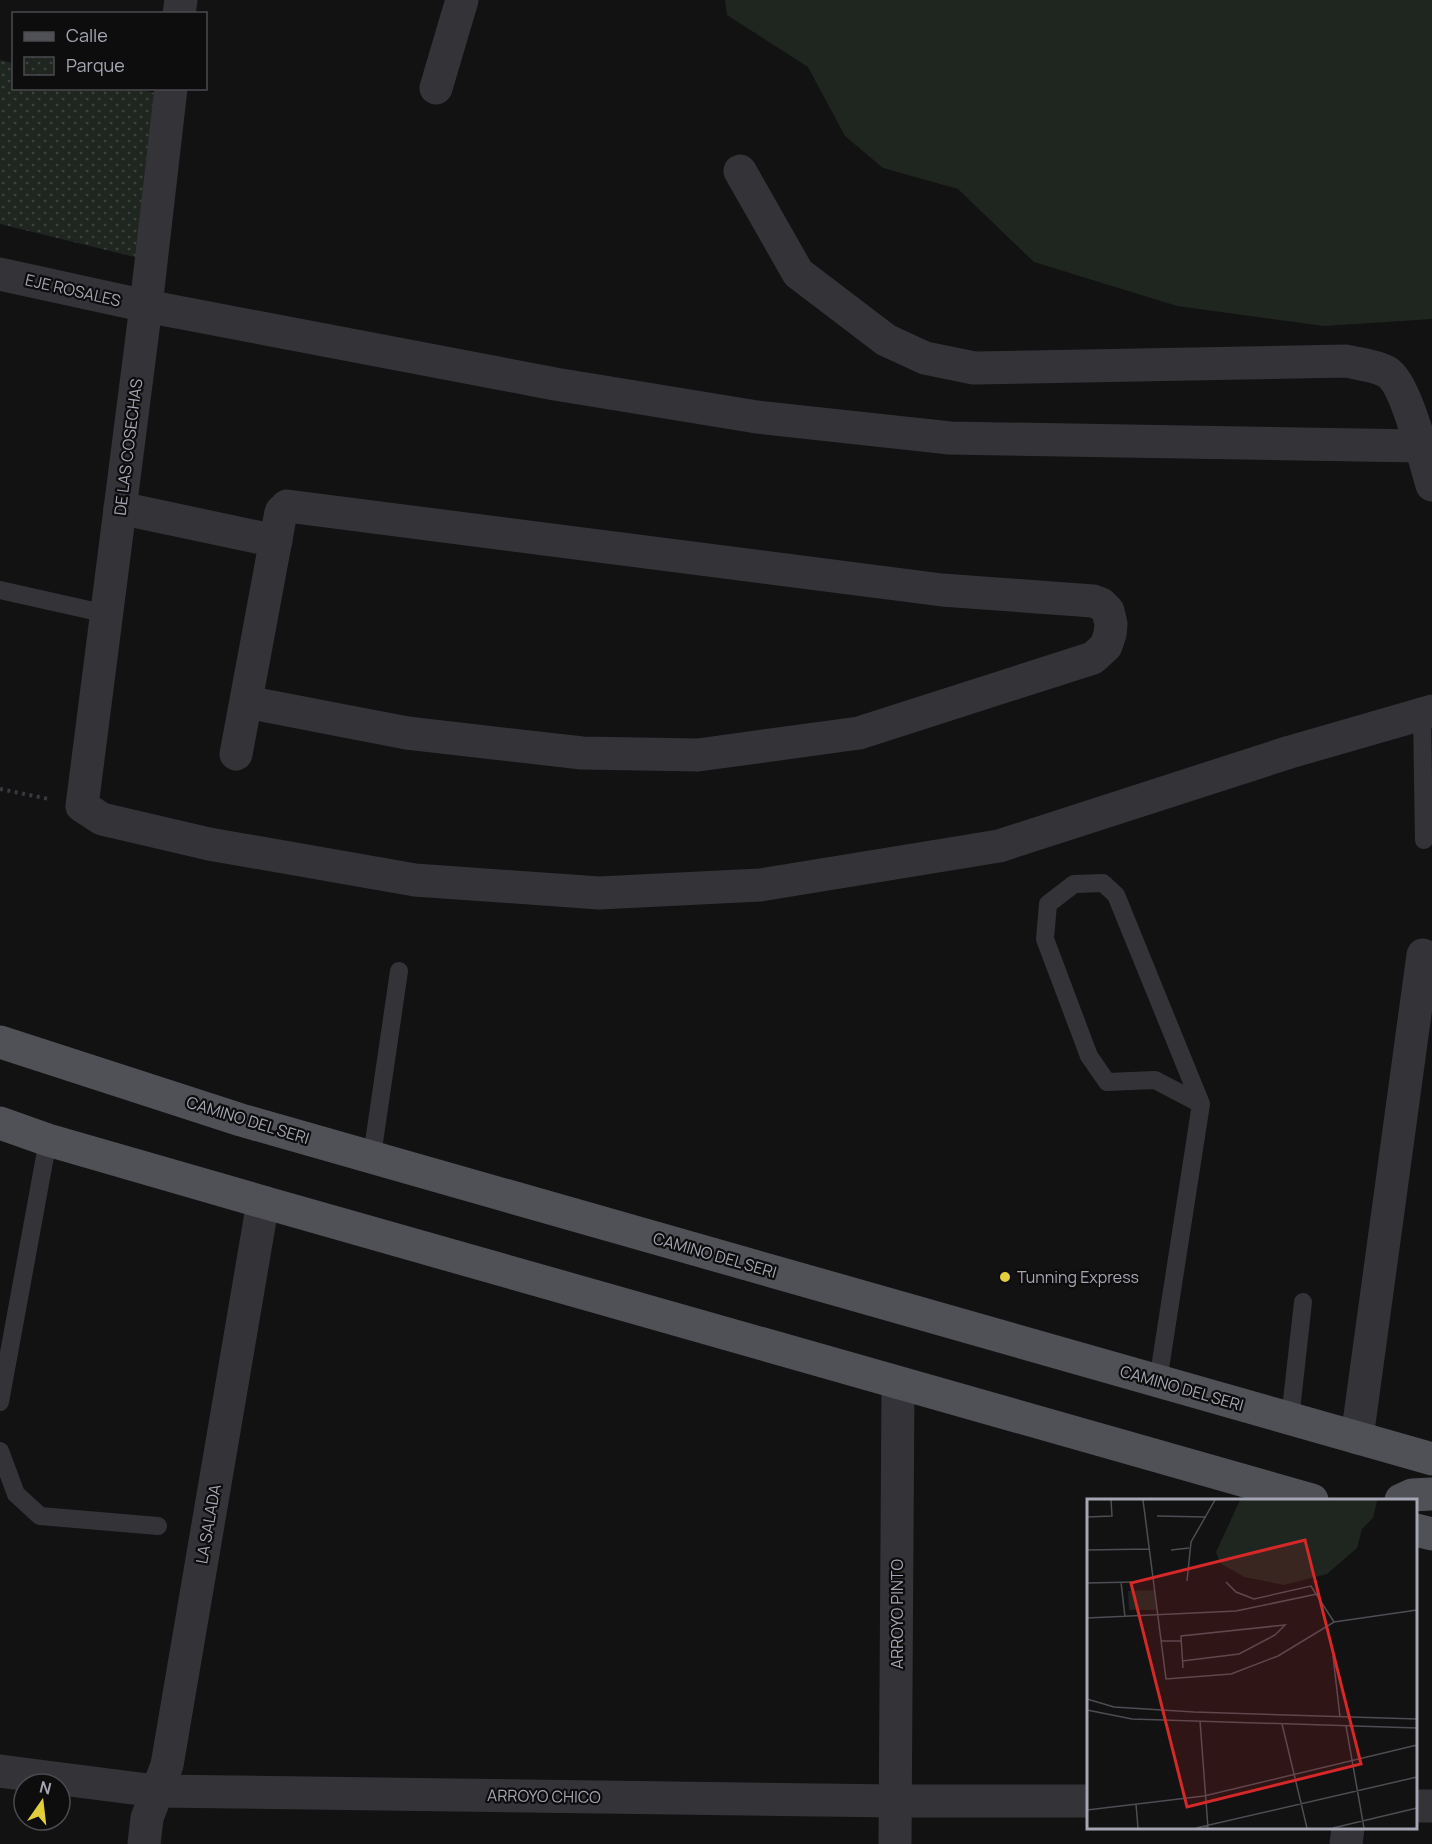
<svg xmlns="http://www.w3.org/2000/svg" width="1432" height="1844" viewBox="0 0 1432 1844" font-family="Manrope,sans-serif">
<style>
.grass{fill:#1f2620}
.park{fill:url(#park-dots)}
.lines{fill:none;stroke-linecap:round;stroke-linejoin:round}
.path{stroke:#393a3f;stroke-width:4;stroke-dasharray:3 4.5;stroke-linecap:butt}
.service{stroke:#343338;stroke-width:18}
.minor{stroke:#343338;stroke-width:33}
.tertiary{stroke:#343338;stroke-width:33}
.primary{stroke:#505057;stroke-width:33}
.poi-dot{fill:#e2cd3b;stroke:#0d0d0e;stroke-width:2}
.labels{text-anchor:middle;stroke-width:4.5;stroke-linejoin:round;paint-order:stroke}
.street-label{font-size:16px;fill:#a5a6b3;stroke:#0d0d0e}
.poi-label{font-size:16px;fill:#a5a6b3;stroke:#0d0d0e;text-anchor:start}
.inset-road{fill:none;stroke:#4d4d53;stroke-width:1.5}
.view{fill:#d62828;fill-opacity:0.15;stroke:#d62828;stroke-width:3}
.inset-edge{fill:none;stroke:#a5a6b3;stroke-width:3}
</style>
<defs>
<pattern id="park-dots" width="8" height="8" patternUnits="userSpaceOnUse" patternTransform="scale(1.5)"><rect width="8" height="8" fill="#1f2620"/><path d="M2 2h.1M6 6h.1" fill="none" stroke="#3d423e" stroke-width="1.8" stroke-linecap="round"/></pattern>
</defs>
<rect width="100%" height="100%" fill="#121213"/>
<path class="grass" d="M725,0H1432V319L1324,326L1177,306L1034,262L958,189L883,168L845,136L808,67L727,15Z"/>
<path class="park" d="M0,60L13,63L14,88H134L167,96L143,259L0,224Z"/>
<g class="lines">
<path class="path" d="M0,789L49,799"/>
<g class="service">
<path d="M0,590L107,614"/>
<path d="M1422,713L1424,840"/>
<path d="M372,1156L399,971"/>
<path d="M1158,1381L1201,1104L1116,895L1103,883L1074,884L1048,904L1045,939L1089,1056L1107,1082L1155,1080L1201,1104"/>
<path d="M0,1402L48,1140"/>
<path d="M1290,1419L1303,1302"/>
<path d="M0,1451L16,1494L40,1516L158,1526"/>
</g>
<g class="minor">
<path d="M179,14L181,0"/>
<path d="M171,88L146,306L82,806L102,819L209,844L415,880L599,893L760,885L999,846L1290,752L1432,711"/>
<path d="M436,88L462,0"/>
<path d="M740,171L798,273L886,340L925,358L974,368L1346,361C1359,364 1375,365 1387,372C1406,383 1425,462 1432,485"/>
<path d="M0,274L146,306L555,384L757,417L950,438L1420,446"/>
<path d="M120,508L276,541"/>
<path d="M236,754L281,512L287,506L942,590L1093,601L1101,604L1108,611L1111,624L1110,634L1106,646L1093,658L859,733L698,755L582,753L407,733L246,702"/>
<path d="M1357,1438L1423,955"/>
<path d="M0,1771L156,1791L897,1801H1088"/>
<path d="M1416,1806H1432"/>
<path d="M144,1844L147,1818L167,1765L263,1202"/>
<path d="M895,1844L898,1383"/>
</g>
<path class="tertiary" d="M1346,1844L1348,1828"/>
<g class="primary">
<path d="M0,1042L241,1120L1432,1459"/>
<path d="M0,1123L48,1140L263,1202L1312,1500"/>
<path d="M1401,1500L1412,1495L1432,1494"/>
<path d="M1416,1530L1432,1534"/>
</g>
</g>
<circle class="poi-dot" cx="1005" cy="1277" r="6"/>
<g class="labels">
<g class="street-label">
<text transform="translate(73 290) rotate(13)" y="6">EJE ROSALES</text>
<text transform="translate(128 447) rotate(-83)" y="6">DE LAS COSECHAS</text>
<text transform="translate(248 1120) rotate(17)" y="6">CAMINO DEL SERI</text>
<text transform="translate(715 1255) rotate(16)" y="6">CAMINO DEL SERI</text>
<text transform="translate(1182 1388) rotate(16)" y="6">CAMINO DEL SERI</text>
<text transform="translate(208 1524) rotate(-80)" y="6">LA SALADA</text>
<text transform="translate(897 1614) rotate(-90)" y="6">ARROYO PINTO</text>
<text transform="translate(544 1796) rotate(1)" y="6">ARROYO CHICO</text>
</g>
<g class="poi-label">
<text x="1017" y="1283">Tunning Express</text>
</g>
</g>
<g transform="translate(1087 1499)">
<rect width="330" height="330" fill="#121213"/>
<path d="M153,1H290V2L286,19L275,30L270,49L240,75L197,86L157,78L133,64L129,53Z" fill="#1f2620"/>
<path d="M67,91L69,111H42L41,92Z" fill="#1f2620"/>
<path class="inset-road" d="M56,1L79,180L144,175L191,157L247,123L330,111M70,17L119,18M0,18L25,17L24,1M0,51L62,50M84,51L102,49M100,82L104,43L128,1M34,83L38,118M139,83L149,93L167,100L224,87L247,123M0,84L48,83M0,119L149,112L230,95M74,142H94M246,157L253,218M95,162L152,155L188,136L198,126L94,137V138L96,169M0,200L27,208L107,213L330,220M0,211L45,220L330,229M113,222L121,329M195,225L220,329M259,227L277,329M49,305L51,329M0,311L117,297L330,246M109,329L330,278M246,329L330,309"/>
<path class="view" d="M218,41L274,265L100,308L44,84Z"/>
<rect width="330" height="330" class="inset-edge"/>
</g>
<rect x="12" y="12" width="195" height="78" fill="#0d0d0e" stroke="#4a4a50" stroke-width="1.5"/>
<rect x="24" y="32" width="30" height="9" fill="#505057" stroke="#4a4a50" stroke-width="1.5"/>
<text x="66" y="42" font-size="18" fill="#a5a6b3">Calle</text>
<rect x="24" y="57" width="30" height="18" fill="url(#park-dots)" stroke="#4a4a50" stroke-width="1.5"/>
<text x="66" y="72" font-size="18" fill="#a5a6b3">Parque</text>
<g transform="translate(42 1802) rotate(14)"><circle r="28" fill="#0d0d0e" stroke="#4a4a50" stroke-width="1.5"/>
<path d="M0-4.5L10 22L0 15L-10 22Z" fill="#e2cd3b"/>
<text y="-9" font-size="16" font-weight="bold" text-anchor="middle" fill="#a5a6b3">N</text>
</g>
</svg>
